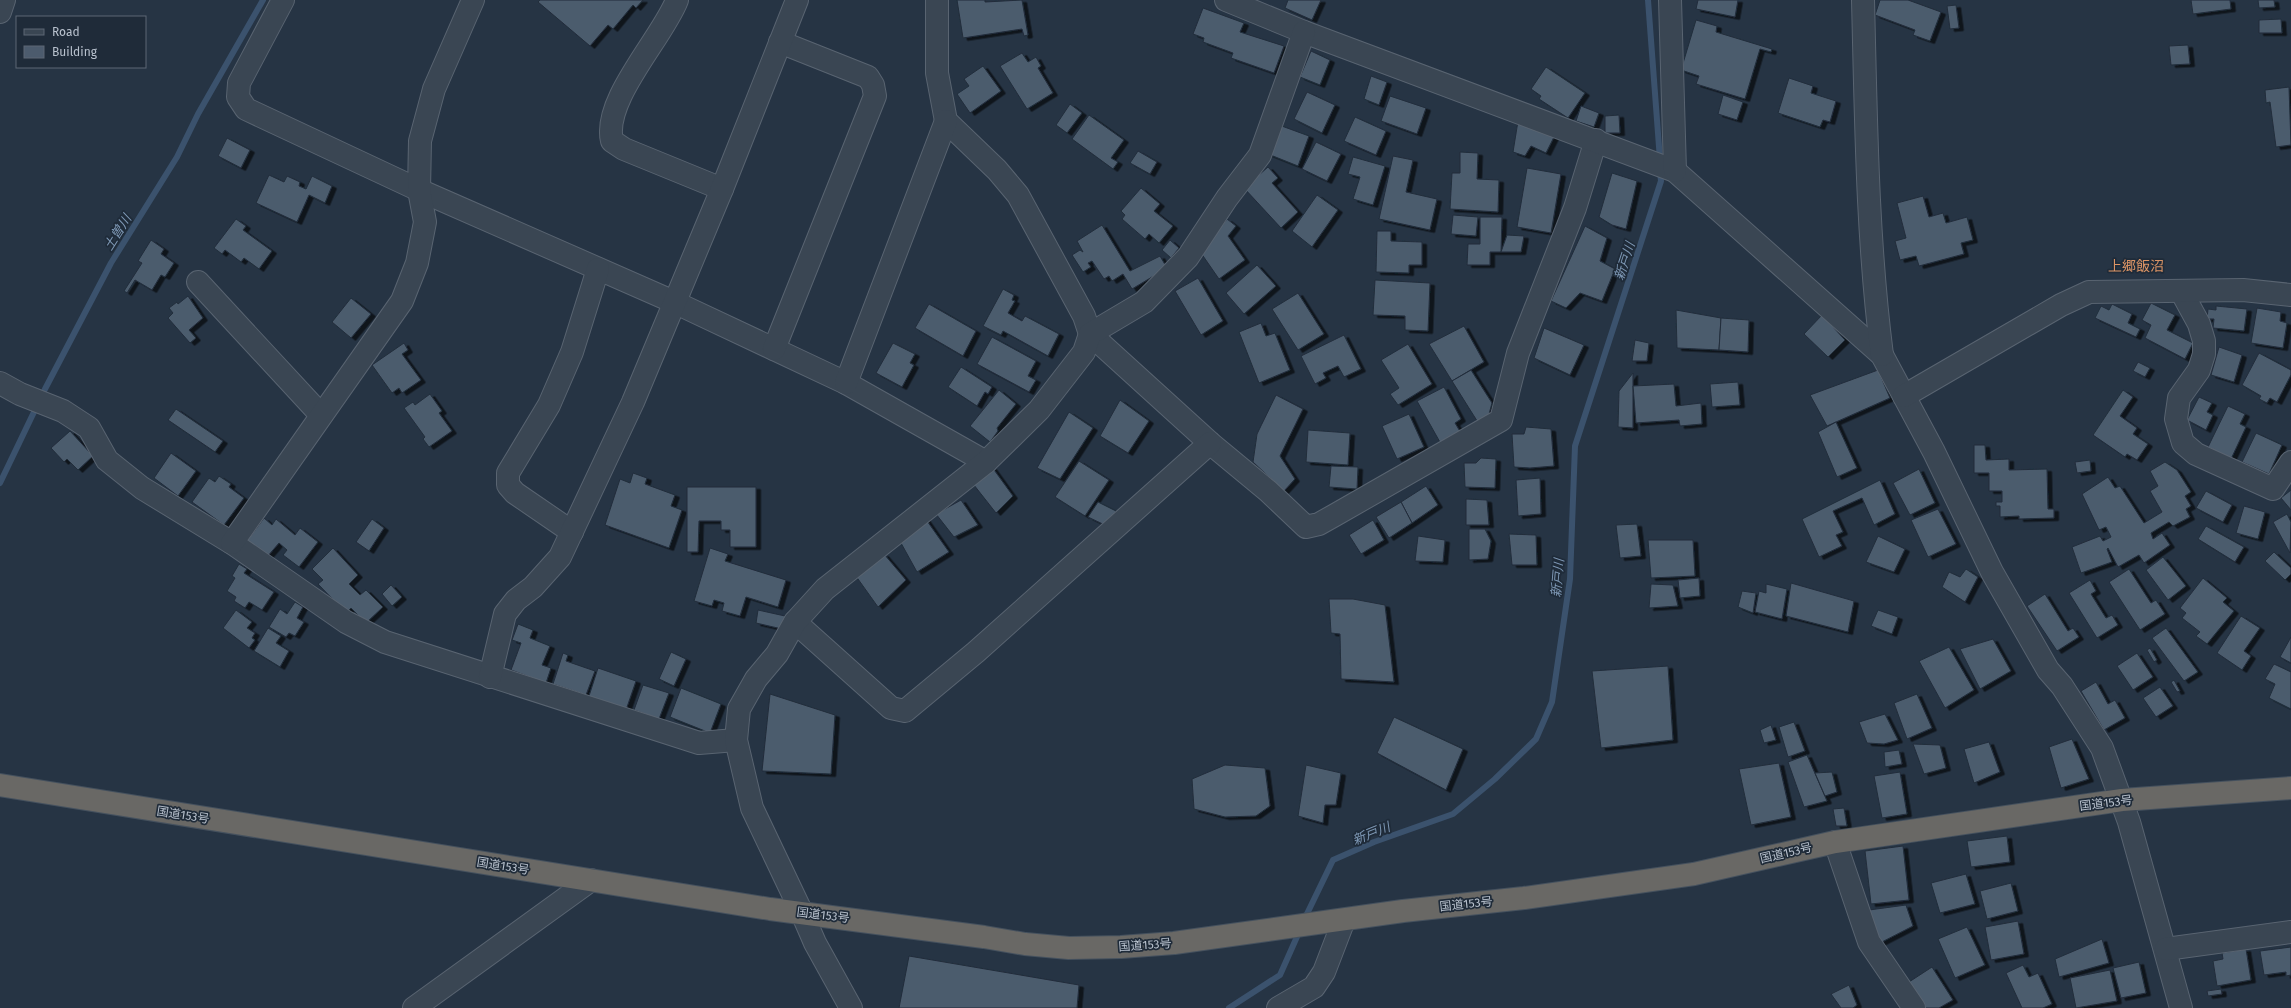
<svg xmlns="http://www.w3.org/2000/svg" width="2291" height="1008" viewBox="0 0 2291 1008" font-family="'Fira Sans','Noto Sans JP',sans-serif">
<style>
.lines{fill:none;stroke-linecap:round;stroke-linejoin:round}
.stream{stroke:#3b526d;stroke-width:6}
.building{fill:#4c5b6d;stroke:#212d3b;filter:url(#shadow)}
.minor-casing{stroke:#596471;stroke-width:24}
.tertiary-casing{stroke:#596471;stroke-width:24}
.trunk-casing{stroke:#45515e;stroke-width:24}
.minor{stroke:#3a4653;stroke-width:22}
.tertiary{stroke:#3a4653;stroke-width:22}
.trunk{stroke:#696865;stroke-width:22}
.labels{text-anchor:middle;stroke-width:3.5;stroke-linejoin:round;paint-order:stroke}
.street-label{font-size:12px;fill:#b8c1cd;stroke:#1f2b39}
.water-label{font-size:13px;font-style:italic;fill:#7e98b5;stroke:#1f2b39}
.quarter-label{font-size:14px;fill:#db9465;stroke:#1f2b39}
</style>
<defs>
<filter id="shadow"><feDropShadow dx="4.5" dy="2.5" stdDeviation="0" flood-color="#0009"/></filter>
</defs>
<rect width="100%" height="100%" fill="#263444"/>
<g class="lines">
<g class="stream">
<path d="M1648,0L1660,160"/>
<path d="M0,483L45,389L111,263L177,157L198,114L263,0"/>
<path d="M1304,920L1333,860L1374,842L1453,814L1495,779L1536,739L1552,702L1570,579L1575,446L1661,181L1660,171"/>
<path d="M1229,1008L1280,975L1300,930"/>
</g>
</g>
<g class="building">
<path d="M540,0H643L636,8L633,5L613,29L608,25L590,46L538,2Z"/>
<path d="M957,0H985V2L1022,0L1028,35L1024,36L1022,29L963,38Z"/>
<path d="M1288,0H1321L1312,20L1285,8Z"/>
<path d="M1698,0H1738L1735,17L1696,9Z"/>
<path d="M1880,0H1908L1941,12L1930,41L1913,35L1915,30L1875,15Z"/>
<path d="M2191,0H2230L2231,9L2193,14Z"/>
<path d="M2258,0H2274L2275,7L2259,8Z"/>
<path d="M1956,5L1959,28L1950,29L1947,6Z"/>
<path d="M1203,8L1244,23L1240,32L1284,46L1274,73L1231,58L1233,53L1203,42L1204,38L1193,34Z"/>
<path d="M2281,19L2282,33H2259V20Z"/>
<path d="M1696,20L1717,26L1716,32L1772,49L1771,52L1760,49L1745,99L1696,84L1699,76L1681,70Z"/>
<path d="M2188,45L2190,64L2171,65L2169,46Z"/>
<path d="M1311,51L1330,60L1320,85L1300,77Z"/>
<path d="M1022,53L1028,62L1036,57L1041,66L1038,68L1053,93L1027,109L1000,66Z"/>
<path d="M983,66L1001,91L970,113L957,94L969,86L964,79Z"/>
<path d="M1546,67L1585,93L1568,118L1539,99L1541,96L1531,89Z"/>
<path d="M1371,76L1387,82L1379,105L1364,99Z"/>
<path d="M1789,78L1813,86L1811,93L1836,101L1830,122L1823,120L1820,127L1778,113Z"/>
<path d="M2289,87L2291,145L2276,147L2270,102L2266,103L2265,90Z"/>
<path d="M1307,92L1335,105L1322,133L1294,119Z"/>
<path d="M1723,95L1743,102L1737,120L1718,114Z"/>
<path d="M1390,96L1426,108L1417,134L1381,121Z"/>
<path d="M1070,104L1082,113L1067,133L1056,125Z"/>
<path d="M1581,106L1599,113L1594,127L1576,121Z"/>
<path d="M1089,115L1124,140L1111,158L1118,162L1113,169L1072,139Z"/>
<path d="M1619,115L1620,133H1605V116Z"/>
<path d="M1355,117L1386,131L1376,155L1344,141Z"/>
<path d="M1518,121L1554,137L1546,153L1531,146L1525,156L1513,152Z"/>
<path d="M1279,125L1309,136L1298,166L1268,154Z"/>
<path d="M227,138L250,150L241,168L218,156Z"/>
<path d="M1316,142L1341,154L1327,181L1302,169Z"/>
<path d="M1138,151L1157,162L1150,174L1130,163Z"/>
<path d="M1460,152L1478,153L1477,179L1499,180L1498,212L1450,209L1452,173H1460Z"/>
<path d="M1393,156L1413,160L1406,192L1437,199L1430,230L1379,219Z"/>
<path d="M1353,157L1385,166L1373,205L1353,199L1360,177L1348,174Z"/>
<path d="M1268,167L1278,178L1272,183L1298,212L1281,228L1244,188Z"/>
<path d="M1527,168L1561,174L1551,233L1517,227Z"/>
<path d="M1612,173L1637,181L1626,229L1612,225L1599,217Z"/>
<path d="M269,175L284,182L287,176L300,182L299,186L306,189L312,176L332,186L325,203L309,195L297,222L256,203Z"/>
<path d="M1141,188L1160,204L1154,211L1173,226L1159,243L1149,234L1145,239L1122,219L1125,215L1121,211Z"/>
<path d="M1317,195L1338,210L1312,247L1292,231Z"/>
<path d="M1923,196L1929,217L1943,213L1946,223L1967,217L1973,240L1961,243L1964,254L1919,266L1916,256L1900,260L1895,241L1906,238L1897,203Z"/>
<path d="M1453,215L1478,217L1476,236L1451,234Z"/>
<path d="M1480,217H1502L1501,252H1490V265H1467L1468,244H1480Z"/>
<path d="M236,219L246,226L243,230L272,251L259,269L244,258L241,262L225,250L222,254L214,248Z"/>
<path d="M1227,219L1236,226L1228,236L1245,260L1219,279L1201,253Z"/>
<path d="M1102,225L1130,271L1160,256L1167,268L1132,289L1123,274L1112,281L1109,276L1104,279L1092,261L1088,263L1091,267L1083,272L1072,255L1080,250L1083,252L1077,241Z"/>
<path d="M1585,226L1607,238L1600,261L1615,269L1602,301L1580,293L1566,308L1551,301Z"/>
<path d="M1377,231H1391V241L1422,242V265H1409V273L1376,272Z"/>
<path d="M1507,235L1524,236L1521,252H1501Z"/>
<path d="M151,240L164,249L161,254L174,263L165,277L161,275L152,290L135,280L127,293L124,291L142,263L138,261Z"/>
<path d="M1170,240L1179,248L1171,258L1162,250Z"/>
<path d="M1257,265L1276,286L1244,314L1226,293Z"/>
<path d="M1198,278L1223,321L1201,335L1175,291Z"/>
<path d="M1375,280L1430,283L1428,331L1405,330V316L1373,315Z"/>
<path d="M1003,289L1014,295L1012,300L1015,301L1008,313L1022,321L1025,316L1059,334L1048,356L1003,331L1001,335L983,326Z"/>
<path d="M1298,293L1324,334L1298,350L1272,309Z"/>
<path d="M188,296L203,318L189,330L196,338L190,343L168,318L173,313L169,308L177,302L178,304Z"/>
<path d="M351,298L371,314L351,338L332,322Z"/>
<path d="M2151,303L2175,315L2167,330L2193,343L2185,359L2145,338L2151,325L2142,320Z"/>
<path d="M929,304L976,331L963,356L915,328Z"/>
<path d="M2112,304L2132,314L2128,323L2140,329L2136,337L2095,318L2101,306L2109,310Z"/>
<path d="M2216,306L2247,309L2244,331L2213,328L2214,319H2207L2208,309L2216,310Z"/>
<path d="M2257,308L2281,312L2280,321L2287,323L2283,348L2251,343Z"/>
<path d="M1676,310L1721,318L1719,350L1677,348Z"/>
<path d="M1822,315L1845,340L1828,357L1804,334Z"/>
<path d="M1721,318L1749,320L1748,352L1719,350Z"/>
<path d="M1261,323L1266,336L1275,333L1290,370L1259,383L1239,332Z"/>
<path d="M1464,326L1484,362L1452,381L1429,344Z"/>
<path d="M1544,328L1584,345L1570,375L1534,358Z"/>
<path d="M1344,335L1361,369L1344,377L1338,366L1323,373L1326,378L1315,384L1301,356Z"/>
<path d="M992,337L1036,361L1028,376L1036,380L1029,392L977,364Z"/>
<path d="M1635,340L1649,343L1647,361H1632Z"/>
<path d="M404,343L408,350L402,354L421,380L402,393L399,388L392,393L372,365Z"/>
<path d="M893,343L915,354L910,363L914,365L902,387L876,373Z"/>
<path d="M1408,344L1432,384L1398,405L1390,394L1399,388L1381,360Z"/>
<path d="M2219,347L2242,355L2234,382L2211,375Z"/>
<path d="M2259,353L2291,370V375L2277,402L2270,398L2267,403L2259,399L2261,396L2242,385Z"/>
<path d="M2138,362L2150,368L2145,377L2133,371Z"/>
<path d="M961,367L992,387L988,394L985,392L977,406L948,387Z"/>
<path d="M1471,370L1492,403L1488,418L1479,424L1452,381Z"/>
<path d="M1878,370L1890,398L1827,426L1810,395Z"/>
<path d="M1633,373V428L1618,427L1619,391Z"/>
<path d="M1738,382L1740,405L1712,407L1710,384Z"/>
<path d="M1674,384L1676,406L1701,403L1702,424L1680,426L1679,420L1636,423L1633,386Z"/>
<path d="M1444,387L1461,419L1455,423L1461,433L1441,444L1417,401Z"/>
<path d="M999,390L1016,404L997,428L998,431L990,442L970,426Z"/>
<path d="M2123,390L2133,397L2120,416L2137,428L2133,434L2148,444L2137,460L2127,454L2125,457L2093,435Z"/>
<path d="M430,394L442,411L439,413L452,431L429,447L423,439L425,437L404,408L413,402L415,405Z"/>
<path d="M1276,395L1303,409L1280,456L1295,479L1284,491L1253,462L1257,434Z"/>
<path d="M2199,397L2212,403L2207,412L2213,415L2206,430L2187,420Z"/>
<path d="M1120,400L1149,421L1128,453L1100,436Z"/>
<path d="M2228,406L2245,414L2240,424L2246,427L2231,459L2208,447Z"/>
<path d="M176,409L223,441L215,452L168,420Z"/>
<path d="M1069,412L1093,428L1060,479L1037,468Z"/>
<path d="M1409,414L1424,447L1397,459L1382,426Z"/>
<path d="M1836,422L1857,468L1837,477L1818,432Z"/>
<path d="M1526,427L1551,429L1554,466L1530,468L1514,467L1512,434H1524Z"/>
<path d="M1308,430L1350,433L1348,465L1306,462Z"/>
<path d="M70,431L93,456L78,470L67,459L64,462L51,448Z"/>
<path d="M2256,433L2282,445L2269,474L2242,462Z"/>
<path d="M1974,445H1985L1986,460L2009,459V470L2047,469L2048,509H2054V518L2019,519V516L2000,517V506H1996V502H2002V491H1989V473H1974Z"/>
<path d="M171,453L196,471L178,496L154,478Z"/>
<path d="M1481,458L1496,459L1495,488L1465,487L1464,463H1476Z"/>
<path d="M2090,460L2091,471L2077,473L2075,462Z"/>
<path d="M1079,461L1109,480L1085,516L1055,497Z"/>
<path d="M2165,462L2177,470L2191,492L2185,496L2191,506L2186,509L2190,517L2173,526L2169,522L2151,533L2153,539L2162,533L2170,545L2144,563L2139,555L2118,567L2108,548L2107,549L2112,562L2081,573L2072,547L2100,536L2103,541L2111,537L2106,527L2099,530L2082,494L2108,477L2115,488L2120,486L2144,523L2162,512L2150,491L2158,486L2150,471Z"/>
<path d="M1331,466L1358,467L1357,489L1329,487Z"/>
<path d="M992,467L1013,496L996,513L970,480Z"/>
<path d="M1919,469L1935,503L1910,515L1893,483Z"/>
<path d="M633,473L647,478L645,484L675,495L671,506L682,510L669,548L605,525L620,479L630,483Z"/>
<path d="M219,476L231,484L229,487L244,498L224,525L192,502L209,478L215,482Z"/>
<path d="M1540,478L1541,514L1518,516L1516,480Z"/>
<path d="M1880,480L1895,514L1874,525L1862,498L1833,511L1843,532L1836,535L1842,546L1819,557L1802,519Z"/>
<path d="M1426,486L1438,505L1412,523L1401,502Z"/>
<path d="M687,487H756V547H730V530H721V521H699L698,552H687Z"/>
<path d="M2291,490V510L2281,498Z"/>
<path d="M2206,491L2232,505L2223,522L2196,508Z"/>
<path d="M1466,499L1487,500L1489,525H1466Z"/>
<path d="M961,500L978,525L954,537L936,514Z"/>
<path d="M1098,502L1116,511L1109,527L1088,517Z"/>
<path d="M1401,502L1412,523L1389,538L1376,517Z"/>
<path d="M2244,506L2265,512L2258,539L2236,533Z"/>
<path d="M1938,509L1956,544L1928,557L1911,520Z"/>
<path d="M2287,514L2291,522L2290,553L2273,522Z"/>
<path d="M264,518L272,525L276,519L295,535L300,528L318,542L299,567L283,555L287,550L279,543L267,557L247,541Z"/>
<path d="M925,518L949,552L917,572L896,534Z"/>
<path d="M372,519L384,528L369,551L356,542Z"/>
<path d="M1373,520L1384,540L1361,554L1349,535Z"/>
<path d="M1637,524L1641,556L1620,558L1616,525Z"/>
<path d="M2206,526L2244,547L2235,562L2198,539Z"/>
<path d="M1469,529H1485L1491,541L1488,559L1469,560Z"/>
<path d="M1509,534L1536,535L1537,565H1512Z"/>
<path d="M1418,536L1445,540L1443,562L1415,561Z"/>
<path d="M1878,536L1905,549L1894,572L1866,562Z"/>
<path d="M1648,540H1693L1695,576L1651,578Z"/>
<path d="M333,548L358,575L349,584L360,595L366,590L383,607L366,623L351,608L346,613L318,584L323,580L312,569Z"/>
<path d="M710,548L728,554L725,561L786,580L778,607L746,597L740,616L722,611L724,603L714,600L712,606L694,601Z"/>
<path d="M2274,552L2291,568V574L2285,580L2265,561Z"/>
<path d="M884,554L906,580L878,607L853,572Z"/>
<path d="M2163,557L2186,586L2168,600L2146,570Z"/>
<path d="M239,564L247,569L244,573L274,592L262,610L249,602L245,608L234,601L236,597L227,591L235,578L232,576Z"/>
<path d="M1966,569L1978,577L1965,602L1942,587L1949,572L1960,577Z"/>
<path d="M2129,569L2151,603L2156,600L2165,614L2140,630L2109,582Z"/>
<path d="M1699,578L1700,596L1680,598L1678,580Z"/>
<path d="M2203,578L2227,598L2223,602L2234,611L2207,644L2196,636L2200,632L2182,618L2186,613L2180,608Z"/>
<path d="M2090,580L2096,591L2091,594L2106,618L2112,615L2118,625L2097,638L2069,593Z"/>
<path d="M1791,583L1854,601L1848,632L1786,616Z"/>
<path d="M1651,584L1673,585L1678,606L1649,608Z"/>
<path d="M1766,584L1787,589L1782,619L1755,612L1759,591L1766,593Z"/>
<path d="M391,585L402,597L392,606L382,594Z"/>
<path d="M1742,591L1756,593L1753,613L1738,607Z"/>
<path d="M2045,594L2068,631L2073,628L2079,637L2057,651L2027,606Z"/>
<path d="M1329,599H1353L1385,605L1394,682L1341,679L1340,634L1331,633Z"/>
<path d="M295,602L303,607L297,618L304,622L295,636L289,633L286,637L269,627L280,609L287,614Z"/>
<path d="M236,610L252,622L247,628L255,633L252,638L255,640L249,648L223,628Z"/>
<path d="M758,610L785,616L782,629L756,623Z"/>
<path d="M1878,610L1898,617L1892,634L1871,626Z"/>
<path d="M2241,616L2260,628L2244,651L2251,656L2242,670L2217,653Z"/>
<path d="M518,624L533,630L530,638L550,646L542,665L551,668L546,683L511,670L521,643L512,640Z"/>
<path d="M268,628L281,636L276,643L289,651L280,667L254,651Z"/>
<path d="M2166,628L2198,672L2184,681L2152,638Z"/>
<path d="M2291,637V663L2280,657Z"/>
<path d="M1993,639L2011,671L1980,689L1960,649Z"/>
<path d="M1949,647L1974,690L1945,708L1919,661Z"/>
<path d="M2150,648L2157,660L2154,662L2147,650Z"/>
<path d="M671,652L686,659L674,686L659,679Z"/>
<path d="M563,653L568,655L566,661L595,671L586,695L553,684Z"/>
<path d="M2137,653L2153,677L2133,690L2117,666Z"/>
<path d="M2274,664L2291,672V709L2269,698L2275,684L2265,679Z"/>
<path d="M1668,666L1673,740L1601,748L1592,671Z"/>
<path d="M598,668L636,681L626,710L589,696Z"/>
<path d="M2174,680L2180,691L2177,692L2171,682Z"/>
<path d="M2096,682L2108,704L2115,700L2125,718L2104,730L2081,691Z"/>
<path d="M643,685L669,693L659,719L634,710Z"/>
<path d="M2160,687L2173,706L2156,717L2143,698Z"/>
<path d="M681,688L721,704L710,733L670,717Z"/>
<path d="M770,694L835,715L831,774L762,771Z"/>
<path d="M1917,694L1932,728L1907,739L1894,703Z"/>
<path d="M1885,714L1898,740L1884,744L1867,743L1859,722Z"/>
<path d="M1394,717L1463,749L1446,790L1377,753Z"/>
<path d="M1794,722L1805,751L1788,757L1779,727Z"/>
<path d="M1771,725L1776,740L1764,743L1760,730Z"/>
<path d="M2072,739L2089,779L2061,788L2049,747Z"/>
<path d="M1989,742L2000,772L1974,783L1964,749Z"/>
<path d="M1913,744L1940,745L1946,768L1924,774Z"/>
<path d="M1899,750L1902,764L1885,767L1884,752Z"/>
<path d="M1807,755L1827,801L1804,807L1788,762Z"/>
<path d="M1779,763L1791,817L1751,825L1739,769Z"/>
<path d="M1225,765L1265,768L1270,806L1256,816L1225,817L1194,809L1192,779Z"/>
<path d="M1306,765L1341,773L1336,805H1325L1323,823L1298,816Z"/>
<path d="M1832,772L1837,792L1825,796L1815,773Z"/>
<path d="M1900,772L1907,814L1882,818L1874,776Z"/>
<path d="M1844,808L1847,826H1836L1833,809Z"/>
<path d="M2007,836L2010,862L1971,867L1967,841Z"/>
<path d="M1903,846L1909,900L1871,904L1865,851Z"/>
<path d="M1966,874L1975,904L1940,913L1931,883Z"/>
<path d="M2011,883L2018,911L1987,919L1980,891Z"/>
<path d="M1906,905L1913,926L1878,944L1869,910Z"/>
<path d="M2018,921L2024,954L1991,960L1985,927Z"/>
<path d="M1967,927L1985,965L1955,978L1938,939Z"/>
<path d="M2102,939L2109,963L2059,977L2055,959Z"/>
<path d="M2291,947V975L2286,976V972L2264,975L2260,951Z"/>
<path d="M2246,949L2251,980L2217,986L2213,961L2223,959L2222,953Z"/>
<path d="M909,956L1079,985L1077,1008H899Z"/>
<path d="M2139,962L2146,993L2121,998L2113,968Z"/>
<path d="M2023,965L2029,977L2038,973L2052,1004L2043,1008H2022L2006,973Z"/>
<path d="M1932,967L1953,1000L1939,1008H1925L1909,982Z"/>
<path d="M2110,970L2117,1001L2076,1008L2070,978Z"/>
<path d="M1849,985L1857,1005L1853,1008H1841L1831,994Z"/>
<path d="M2221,989L2222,994L2208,996L2207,991Z"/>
</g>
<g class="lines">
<g class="minor-casing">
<g id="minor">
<path d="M283,0L239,83L238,97L246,109L419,190L674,302L846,383L986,462"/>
<path d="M677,0C663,37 602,100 612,141L624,149L722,189"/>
<path d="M937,0V73L946,121L997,170L1018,195L1084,316L1090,334L1210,443L1268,491L1306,527L1319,524L1335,515L1501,420L1518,353L1575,208L1596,140"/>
<path d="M1226,0L1304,32L1675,171L1882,355L1934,452L1992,572L2048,670L2062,686L2102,748L2129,822L2181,1008"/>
<path d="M1670,0L1675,171"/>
<path d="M1863,0C1866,119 1867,238 1882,355"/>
<path d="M0,12L4,0"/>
<path d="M198,282L321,415"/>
<path d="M2181,291L2199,324L2204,341V354L2199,370L2179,398L2176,419L2183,443L2196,454L2273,489L2291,462"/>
<path d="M774,349L875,96L873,85L868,77L780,42"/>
<path d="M0,383L20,394L63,411L89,428L107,460L142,488L232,543L346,622L385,642L699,743L736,740"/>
<path d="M846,383L946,121"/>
<path d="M1904,396L2061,305L2089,292L2243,290L2291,295"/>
<path d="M572,532L515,493L508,485V473L549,405L572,352L598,269"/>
<path d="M232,543L402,301L417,263L425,222L419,190L420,141L434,89L473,0"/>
<path d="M795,622L891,708L905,711L976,652L1210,443"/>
<path d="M490,677L505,614L516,600L533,587L560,557L633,402L722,189L797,0"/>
<path d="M1835,842L1869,942L1914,1008"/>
<path d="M802,913L752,808L736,740L739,709L756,679L777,654L795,622L825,589L986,462L1039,410L1084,352L1090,334L1144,302L1188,257L1227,198L1260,155L1304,32"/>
<path d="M2166,949L2291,932"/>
<path d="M414,1008L591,880"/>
<path d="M1278,1008L1314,987L1324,972L1344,920"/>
</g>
</g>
<g class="tertiary-casing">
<path id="tertiary" d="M802,913L815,943L851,1008"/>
</g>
<g class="trunk-casing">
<path id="trunk" d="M0,785L770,909L984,937L1025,944L1069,948L1121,947L1174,943L1403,911L1524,898L1694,874L1835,842L2122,800L2291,788"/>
</g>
<use href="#minor" class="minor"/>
<use href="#tertiary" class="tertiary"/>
<use href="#trunk" class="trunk"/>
</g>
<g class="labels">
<g class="street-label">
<text transform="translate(2106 803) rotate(-7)" y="4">国道153号</text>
<text transform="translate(183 815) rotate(9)" y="4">国道153号</text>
<text transform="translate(1786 853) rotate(-13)" y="4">国道153号</text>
<text transform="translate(503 866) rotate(9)" y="4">国道153号</text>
<text transform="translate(1466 904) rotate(-6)" y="4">国道153号</text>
<text transform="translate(823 915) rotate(7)" y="4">国道153号</text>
<text transform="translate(1145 945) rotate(-4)" y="4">国道153号</text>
</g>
<g class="water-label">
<text transform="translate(117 232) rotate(-58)" y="5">土曽川</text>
<text transform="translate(1624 261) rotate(-72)" y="5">新戸川</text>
<text transform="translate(1557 578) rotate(-85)" y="5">新戸川</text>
<text transform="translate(1371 833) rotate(-22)" y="5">新戸川</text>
</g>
<g class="quarter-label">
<text x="2136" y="271">上郷飯沼</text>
</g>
</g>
<rect x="16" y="16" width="130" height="52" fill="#1f2b39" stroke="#5c6774"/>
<rect x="24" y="29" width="20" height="6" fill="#3a4653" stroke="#5c6774"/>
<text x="52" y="36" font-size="12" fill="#b8c1cd">Road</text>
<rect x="24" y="46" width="20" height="12" fill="#4c5b6d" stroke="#5c6774"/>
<text x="52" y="56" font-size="12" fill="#b8c1cd">Building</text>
</svg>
